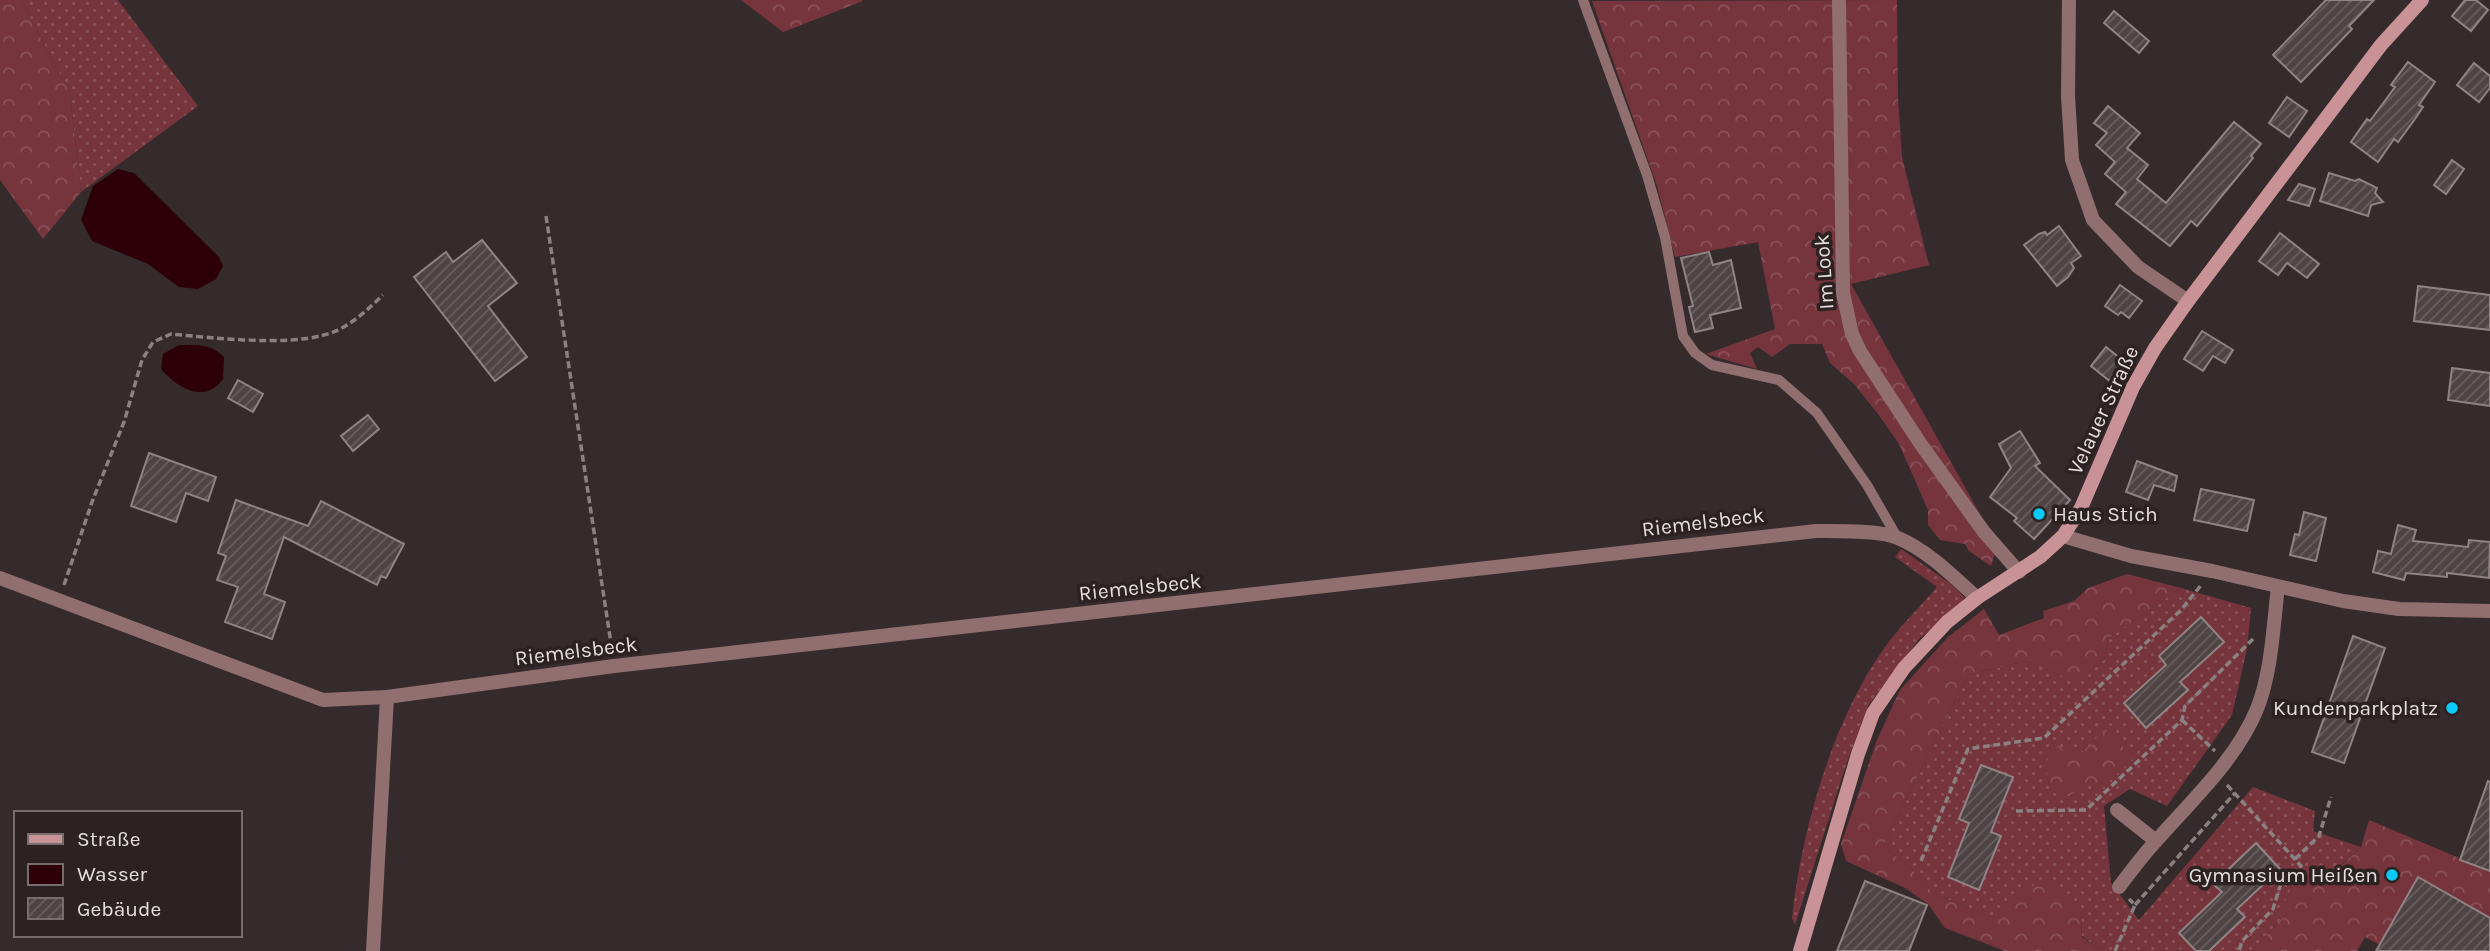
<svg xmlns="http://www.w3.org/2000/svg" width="2490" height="951" viewBox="0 0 2490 951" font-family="Karla,sans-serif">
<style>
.grass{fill:url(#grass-dots)}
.forest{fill:url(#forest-crowns)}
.water{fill:#2d0009}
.building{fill:url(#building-hatch);stroke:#908384;stroke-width:2}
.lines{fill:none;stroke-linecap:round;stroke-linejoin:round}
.path{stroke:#8a8182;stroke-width:3.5;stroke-dasharray:7 3.5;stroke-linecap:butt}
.lane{stroke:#916f71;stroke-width:10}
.street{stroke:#916f71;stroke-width:14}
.secondary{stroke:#c99297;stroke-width:14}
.poi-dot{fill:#0bcafa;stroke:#2c2222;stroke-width:2.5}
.labels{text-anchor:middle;stroke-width:7;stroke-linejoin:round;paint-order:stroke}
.street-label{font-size:21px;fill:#e5dedf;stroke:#2c2222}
.poi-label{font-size:21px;fill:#e5dedf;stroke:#2c2222;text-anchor:end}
</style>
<defs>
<pattern id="grass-dots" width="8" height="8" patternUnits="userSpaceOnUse" patternTransform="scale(1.75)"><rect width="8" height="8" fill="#76343d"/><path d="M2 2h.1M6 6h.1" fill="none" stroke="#895159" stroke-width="1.8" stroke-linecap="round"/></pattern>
<pattern id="forest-crowns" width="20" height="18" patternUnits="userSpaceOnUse" patternTransform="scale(1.75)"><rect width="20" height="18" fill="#76343d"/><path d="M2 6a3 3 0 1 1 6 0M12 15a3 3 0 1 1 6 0" fill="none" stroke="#895159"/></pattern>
<pattern id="building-hatch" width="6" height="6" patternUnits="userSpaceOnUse" patternTransform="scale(1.75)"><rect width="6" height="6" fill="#4f4445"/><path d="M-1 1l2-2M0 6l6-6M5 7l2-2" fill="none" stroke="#685f5f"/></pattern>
</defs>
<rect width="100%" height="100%" fill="#362b2c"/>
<g class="grass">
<path d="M21,0H118L198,106L81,192L70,93Z"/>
<path d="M1901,549L1951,584L1965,598L1948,617L1920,638L1868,706L1846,765L1795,925L1792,918C1801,831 1833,719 1885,647C1900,626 1920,607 1937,587L1895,557Z"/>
<path d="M2181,588L2251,608L2247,649L2232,715L2167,806L2130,789L2104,806L2111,883L2139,920L2253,787L2315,811L2313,831L2361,847L2284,916L2252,951H2108L2095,946L2082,936L2081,911L1990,917L1933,893L1911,868L1883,846L1968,675L2026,661L2077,682L2104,660L2109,638Z"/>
</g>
<g class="forest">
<path d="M0,0H21L70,93L81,192L43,239L0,180Z"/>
<path d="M741,0H862L863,1L783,32Z"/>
<path d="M1897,0L1898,97L1902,157L1929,265L1851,284L1989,530L1995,553L1991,566L1969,551L1965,544L1940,540L1928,525V510L1899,444L1878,414L1854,384L1830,363L1822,344H1790L1772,357L1758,347L1750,353L1757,369L1706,354L1775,329L1758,242L1675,257L1657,186L1592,1Z"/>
<path d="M2127,574L2181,588L2109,638L2104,660L2077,683L2026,661L1968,675L1883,846L1911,868L1933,893L1990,917L2045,877L2081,911L2082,937L2095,946L2108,951H2005L1945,928L1928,904L1905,888L1846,861L1841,844L1877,740L1900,690L1947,638L1984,609L1999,635L2044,618L2043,611L2074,601L2088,588Z"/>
<path d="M2105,729L2134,758L2103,788L2089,782L2070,795L2052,790L2044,765L2057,746L2083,752Z"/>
<path d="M2369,820L2490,871V918L2418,877L2380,945L2365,937L2357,951H2252L2284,916L2286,892L2315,870L2331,875L2361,847Z"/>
</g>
<g class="water">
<path d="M118,169L134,173L219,257L223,266L216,279L198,289L179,287L148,264L92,241L81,220L93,186Z"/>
<path d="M179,345C196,345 211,343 224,357L223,379C220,383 215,388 210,390C193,398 172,382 161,369L163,354Z"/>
</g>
<g class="building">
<path d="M2326,0H2374L2349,26L2352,29L2301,82L2273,55Z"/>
<path d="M2465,0H2476L2488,10L2471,31L2452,16Z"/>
<path d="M2114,11L2149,41L2139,53L2104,23Z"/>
<path d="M2408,62L2435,82L2419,105L2423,107L2415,119L2398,142L2394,139L2378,162L2351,142L2367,119L2370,121L2395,87L2391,85Z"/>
<path d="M2474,63L2490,76V88L2479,102L2457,85Z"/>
<path d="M2287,97L2307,111L2289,137L2269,123Z"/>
<path d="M2108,106L2140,133L2127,148L2148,165L2137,179L2166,203L2234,122L2261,144L2251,156L2253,158L2197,226L2191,221L2170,246L2116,204L2126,192L2105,174L2115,162L2096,145L2107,133L2094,123Z"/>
<path d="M2452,160L2464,169L2446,194L2434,185Z"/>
<path d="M2329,173L2355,181L2359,179L2377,188L2375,193L2383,202L2371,205L2368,216L2320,201Z"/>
<path d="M2299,184L2315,189L2309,206L2288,200Z"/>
<path d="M2059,226L2081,256L2071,263L2074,268L2068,277L2057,286L2024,245L2039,234L2045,232L2047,235Z"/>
<path d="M2280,233L2319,264L2307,278L2287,263L2278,275L2259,261Z"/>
<path d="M482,240L517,283L488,306L527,357L495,381L414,277L446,252L453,262Z"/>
<path d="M1709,252L1713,265L1731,260L1741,308L1710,315L1713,328L1695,332L1689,307L1693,306L1681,258Z"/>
<path d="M2120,285L2142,301L2129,318L2121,312L2118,315L2105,306Z"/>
<path d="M2418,286L2490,295V330L2414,321Z"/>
<path d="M2202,331L2233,350L2225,363L2213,356L2203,371L2184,359Z"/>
<path d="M2106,347L2126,363L2111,382L2091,366Z"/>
<path d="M2452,368L2490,373V406L2448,400Z"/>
<path d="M238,380L263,394L253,412L228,398Z"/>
<path d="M368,415L379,429L353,451L341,436Z"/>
<path d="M2020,431L2040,463L2035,466L2070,500L2034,539L2014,521L2017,518L1990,497L2011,468L1999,444Z"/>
<path d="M149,453L216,477L208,501L186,493L176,522L131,506Z"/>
<path d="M2137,461L2177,476L2174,491L2154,485L2148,500L2126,492Z"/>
<path d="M2201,489L2254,500L2247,531L2194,520Z"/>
<path d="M236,500L308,526L321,501L404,544L386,578L381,576L377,585L284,537L264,594L285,602L272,639L225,622L238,587L217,580L226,556L218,553Z"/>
<path d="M2304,512L2326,518L2316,561L2290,555L2295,534L2299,535Z"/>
<path d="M2398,525L2416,530L2413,541L2468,547L2469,540L2490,542L2489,578L2447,573V577L2406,573L2404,580L2373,572L2378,551L2391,554Z"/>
<path d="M2201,617L2224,642L2180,682L2188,690L2146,728L2124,703L2166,665L2159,656Z"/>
<path d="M2353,636L2385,648L2344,763L2312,752Z"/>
<path d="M1981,765L2013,777L1991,832L2001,836L1979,890L1948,877L1969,823L1959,819Z"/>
<path d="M2488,781L2490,782V871L2460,860Z"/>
<path d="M2256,843L2280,869L2237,909L2245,917L2209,951H2196L2179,933L2222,892L2213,884Z"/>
<path d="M2418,877L2490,918V951H2376Z"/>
<path d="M1865,881L1927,905L1909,951H1837Z"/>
</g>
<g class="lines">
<g class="path">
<path d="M546,216L612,650"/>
<path d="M64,585L92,502L124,422L142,360L153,342L171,334C214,338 284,346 324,335C348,329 366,311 383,295"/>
<path d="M2182,720L2215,751"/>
<path d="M2227,785L2301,866L2281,883L2273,909L2242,941L2239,951"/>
<path d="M2016,811L2086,810L2182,720L2185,706L2254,638"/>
<path d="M2295,859L2319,836L2331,797"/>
<path d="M1921,861L1968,749L2044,738L2181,610L2202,584"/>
<path d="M2135,905L2235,793"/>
<path d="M2115,951L2135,905L2129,899"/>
</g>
<path class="lane" d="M1583,0L1647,175L1665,237L1683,336L1695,353L1712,365L1779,380L1817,413L1867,485L1897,537"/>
<g class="street">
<path d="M1839,0L1843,293L1852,334L1860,351L1920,443L1984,532L2019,572"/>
<path d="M2069,0L2068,96L2072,160L2093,220L2138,267L2188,301"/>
<path d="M2063,536L2131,556L2212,571L2343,601L2399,609L2490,611"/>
<path d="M0,578L323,700L387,697L614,666L1816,531C1837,531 1880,530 1898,538C1927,550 1954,577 1977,598"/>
<path d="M2117,810L2156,841"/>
<path d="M2119,887C2131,871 2143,855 2156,841C2192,800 2236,760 2257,709C2272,671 2273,627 2278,587"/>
<path d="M373,951L387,697"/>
</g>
<path class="secondary" d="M1800,951L1858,754L1873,713L1904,668L1947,622L1977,598L2040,557L2063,536L2081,508L2133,387L2155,348L2188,301L2381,45L2422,0"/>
</g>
<g class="poi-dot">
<circle cx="2039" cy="514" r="7"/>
<circle cx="2452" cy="708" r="7"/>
<circle cx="2392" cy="875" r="7"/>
</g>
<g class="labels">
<g class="street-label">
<text transform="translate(1824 272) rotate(-94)" y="7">Im Look</text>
<text transform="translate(2103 410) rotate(-65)" y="7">Velauer Straße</text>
<text transform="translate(1703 522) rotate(-7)" y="7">Riemelsbeck</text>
<text transform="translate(1140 587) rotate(-6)" y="7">Riemelsbeck</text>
<text transform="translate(576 651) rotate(-7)" y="7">Riemelsbeck</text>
</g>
<g class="poi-label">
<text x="2053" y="521" text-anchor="start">Haus Stich</text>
<text x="2438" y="715">Kundenparkplatz</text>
<text x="2378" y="882">Gymnasium Heißen</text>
</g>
</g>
<rect x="14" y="811" width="228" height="126" fill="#2c2222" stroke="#766d6e" stroke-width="2"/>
<rect x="28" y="834" width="35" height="10" fill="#c99297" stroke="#766d6e" stroke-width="2"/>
<text x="77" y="846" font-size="21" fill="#e5dedf">Straße</text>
<rect x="28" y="864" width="35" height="21" fill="#2d0009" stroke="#766d6e" stroke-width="2"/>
<text x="77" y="881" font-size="21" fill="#e5dedf">Wasser</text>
<rect x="28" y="898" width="35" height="21" fill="url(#building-hatch)" stroke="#766d6e" stroke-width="2"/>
<text x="77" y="916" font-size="21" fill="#e5dedf">Gebäude</text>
</svg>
